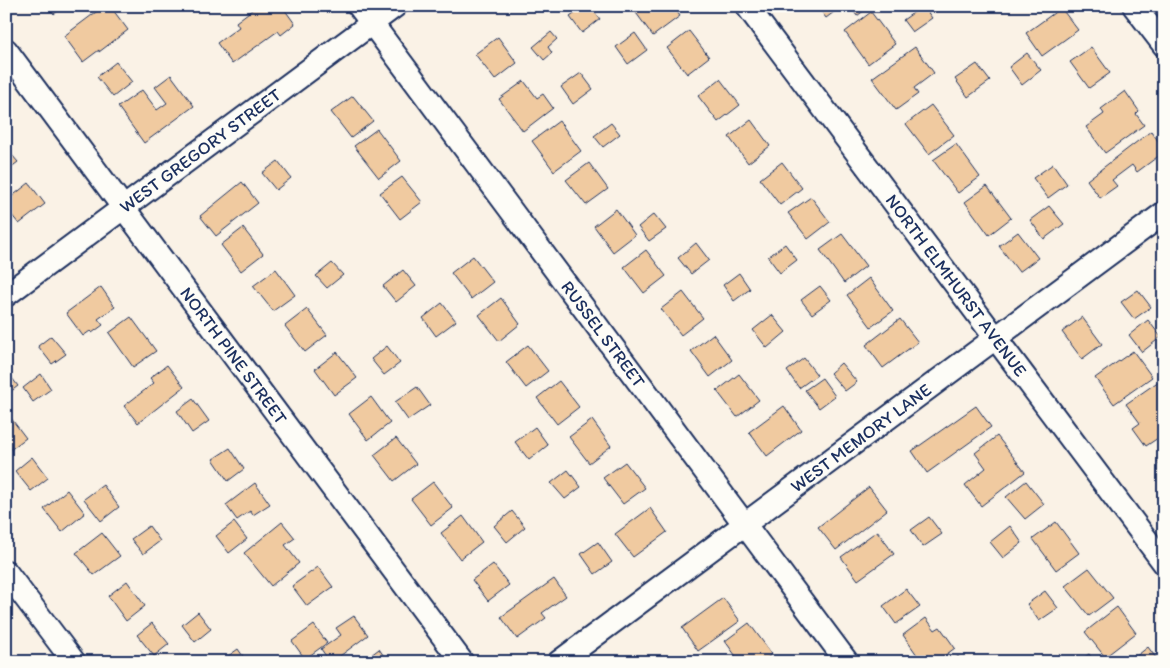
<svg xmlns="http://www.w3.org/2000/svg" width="1170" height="668" viewBox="0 0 1170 668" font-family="Itim,sans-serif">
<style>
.building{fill:#f0caa0;stroke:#1b2f5e}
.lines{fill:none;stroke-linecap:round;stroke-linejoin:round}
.minor-casing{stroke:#1b2f5e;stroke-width:26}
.minor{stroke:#fdfcf7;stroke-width:22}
.labels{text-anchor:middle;stroke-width:4;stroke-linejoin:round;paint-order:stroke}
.street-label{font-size:18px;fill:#1b2f5e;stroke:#fdfcf7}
</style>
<rect width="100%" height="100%" fill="#faf2e6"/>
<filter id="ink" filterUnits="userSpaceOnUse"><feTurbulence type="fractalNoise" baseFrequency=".02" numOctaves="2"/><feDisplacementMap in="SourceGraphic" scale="10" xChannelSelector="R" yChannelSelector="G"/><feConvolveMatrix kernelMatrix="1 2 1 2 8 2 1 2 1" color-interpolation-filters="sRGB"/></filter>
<g filter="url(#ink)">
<g class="building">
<path d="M48,6H64L54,14Z"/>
<path d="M104,6H110L128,30L99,52V50L83,62L64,36Z"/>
<path d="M257,6H282L295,24L281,35L278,31L232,64L217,43L239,27L236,22Z"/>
<path d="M585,6H590L600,19L582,33L570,17Z"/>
<path d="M631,6H673L680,16L653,36Z"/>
<path d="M817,6H842L826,18Z"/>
<path d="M850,6H870L857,16Z"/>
<path d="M923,6L932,18L912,32L903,20Z"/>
<path d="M1061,8L1078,30L1042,56L1026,33Z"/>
<path d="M871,12L895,44L868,64L845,32Z"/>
<path d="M689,31L709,57L687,74L667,48Z"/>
<path d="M551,32L557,39L548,47L552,53L544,60L533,47Z"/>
<path d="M635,33L647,50L628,64L616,47Z"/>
<path d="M498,37L517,63L495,80L475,54Z"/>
<path d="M915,47L934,73L914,88L918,94L896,110L872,78Z"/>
<path d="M1091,47L1110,73L1089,88L1070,62Z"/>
<path d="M1027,53L1041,70L1022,85L1009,67Z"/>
<path d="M116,62L132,82L113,97L97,77Z"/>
<path d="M977,64L990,81L968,97L955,79Z"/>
<path d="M581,73L593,89L573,104L561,87Z"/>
<path d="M171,75L194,106L144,143L118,107L142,90L157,110L167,103L155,87Z"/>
<path d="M720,79L740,105L718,122L698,96Z"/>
<path d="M524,81L537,98L543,94L553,108L523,131L499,99Z"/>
<path d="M1125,91L1139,111L1136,114L1144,125L1105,153L1086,127L1104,114L1101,109Z"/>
<path d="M353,96L373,121L351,138L331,112Z"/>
<path d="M931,105L954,135L929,154L906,124Z"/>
<path d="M751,120L770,146L748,163L729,137Z"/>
<path d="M559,121L581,151L554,171L532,141Z"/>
<path d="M611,123L620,134L603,147L594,136Z"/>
<path d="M377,129L401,161L379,178L354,146Z"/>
<path d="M1151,131L1164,149V152L1137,172L1132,165L1112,180L1117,186L1100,198L1087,180Z"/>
<path d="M956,144L980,177L958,193L933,160Z"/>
<path d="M6,148L18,162L6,171Z"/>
<path d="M278,161L291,178L276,190L262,173Z"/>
<path d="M782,162L802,188L780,205L760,179Z"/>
<path d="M589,163L608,189L586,205L566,180Z"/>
<path d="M1053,164L1067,184L1048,198L1033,178Z"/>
<path d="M402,177L422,202L400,219L380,193Z"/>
<path d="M242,182L258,203L216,236L200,216Z"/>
<path d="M29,183L45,204L19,224L6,208V201Z"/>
<path d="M987,186L1011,218L989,235L965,202Z"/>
<path d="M811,197L830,222L808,239L788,213Z"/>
<path d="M1049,206L1064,224L1044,239L1030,220Z"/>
<path d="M616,209L635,235L613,252L594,226Z"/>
<path d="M654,214L666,229L649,241L638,227Z"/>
<path d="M243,228L263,254L241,271L221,245Z"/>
<path d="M1018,232L1038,258L1019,272L999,246Z"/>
<path d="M842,234L866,266L844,283L820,250Z"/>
<path d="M696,243L709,260L691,274L678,258Z"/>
<path d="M785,244L797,260L780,273L768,257Z"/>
<path d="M646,250L666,276L644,293L624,267Z"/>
<path d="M473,256L493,282L471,299L451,273Z"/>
<path d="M332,263L343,275L327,288L316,276Z"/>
<path d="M276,269L295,295L273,311L253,286Z"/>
<path d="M403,270L416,286L396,302L383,286Z"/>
<path d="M739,273L750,289L734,301L723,285Z"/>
<path d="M869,278L893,311L871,327L847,295Z"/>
<path d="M820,286L831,300L812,314L801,300Z"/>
<path d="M101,287L115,307L98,319L103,325L92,333L90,331L83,336L66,313Z"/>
<path d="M1138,290L1151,307L1134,319L1121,302Z"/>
<path d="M683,292L703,318L681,335L661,309Z"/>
<path d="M501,298L520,324L499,341L479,315Z"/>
<path d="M442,303L456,321L436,336L423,318Z"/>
<path d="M307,309L327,335L305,352L285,326Z"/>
<path d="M772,315L786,332L767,348L753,330Z"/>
<path d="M131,317L156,351L133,367L109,333Z"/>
<path d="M1082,317L1102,344L1082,359L1062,332Z"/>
<path d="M900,319L918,342L883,368L866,345Z"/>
<path d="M1148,320L1161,337L1142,352L1129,335Z"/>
<path d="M713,334L732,360L710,377L691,351Z"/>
<path d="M51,336L66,354L52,364L38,346Z"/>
<path d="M528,345L548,371L526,388L506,362Z"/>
<path d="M387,346L400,363L384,375L371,359Z"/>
<path d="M1133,351L1152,377L1114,404L1095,378Z"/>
<path d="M337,352L357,378L334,395L315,369Z"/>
<path d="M804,358L817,375L799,388L787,371Z"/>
<path d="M841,363L857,382L845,391L830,373Z"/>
<path d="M167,365L184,387L138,423L124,406L154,383L150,378Z"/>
<path d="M6,370L18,386L6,395Z"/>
<path d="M41,374L51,389L33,402L23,388Z"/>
<path d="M739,374L759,400L737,417L717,391Z"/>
<path d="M822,378L835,396L819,408L805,390Z"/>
<path d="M559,381L579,407L557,424L537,398Z"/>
<path d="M1159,381L1164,388V434L1146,446L1133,428L1140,423L1126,404Z"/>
<path d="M417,387L430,405L408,420L395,402Z"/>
<path d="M371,397L390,423L368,440L349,414Z"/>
<path d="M193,399L209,421L192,433L177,411Z"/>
<path d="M784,406L801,430L767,456L749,432Z"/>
<path d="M976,406L991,427L927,473L912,451Z"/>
<path d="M6,413H7L26,438L6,453Z"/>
<path d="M592,420L611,446L589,463L569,437Z"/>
<path d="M535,427L548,445L529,460L515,442Z"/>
<path d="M997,436L1025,472L981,506L965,485L986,468L975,453Z"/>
<path d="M396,438L416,464L394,481L374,455Z"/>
<path d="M230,448L244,469L228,481L213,459Z"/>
<path d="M32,457L48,478L31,491L15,471Z"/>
<path d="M1164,457V471L1157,462Z"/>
<path d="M625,462L645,488L623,504L603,478Z"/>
<path d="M568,470L581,487L565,499L551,483Z"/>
<path d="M1026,481L1044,504L1025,519L1006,497Z"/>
<path d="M433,482L453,508L431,525L411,499Z"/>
<path d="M255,483L270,504L253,515L250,511L237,520L226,505Z"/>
<path d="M103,485L119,507L101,521L84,499Z"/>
<path d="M869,487L887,510L836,550L818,527Z"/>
<path d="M67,490L85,513L62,532L44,509Z"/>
<path d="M650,508L667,532L633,557L615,534Z"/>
<path d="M512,511L525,527L507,542L494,526Z"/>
<path d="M463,516L482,542L460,559L441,533Z"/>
<path d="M929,517L942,534L923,547L911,530Z"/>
<path d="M234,522L247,539L229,553L216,536Z"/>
<path d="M282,522L295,538L285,545L299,563L271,586L244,553Z"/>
<path d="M1056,522L1079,553L1056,570L1033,539Z"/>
<path d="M149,526L160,541L143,554L131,539Z"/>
<path d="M1010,526L1022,543L1003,558L990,542Z"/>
<path d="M877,531L894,554L858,580L841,557Z"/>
<path d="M102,533L120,556L94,575L76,553Z"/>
<path d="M598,542L612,562L595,574L581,554Z"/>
<path d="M493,564L509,585L488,601L472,580Z"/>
<path d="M318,567L333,587L307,606L292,586Z"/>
<path d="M1089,568L1113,598L1089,616L1065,586Z"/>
<path d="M554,579L566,596L542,613L546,618L517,639L501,617Z"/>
<path d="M127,581L145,606L126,621L108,596Z"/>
<path d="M906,589L920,607L896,624L883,606Z"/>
<path d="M1045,591L1058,608L1039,621L1027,604Z"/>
<path d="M723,598L740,621L698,651L682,628Z"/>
<path d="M1117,607L1136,633L1105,657L1085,632Z"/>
<path d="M198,612L211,629L195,642L182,625Z"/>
<path d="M354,616L368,635L332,662H330L321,649L341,635L336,628Z"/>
<path d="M926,618L935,630L940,627L955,648L936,662H922L903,635Z"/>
<path d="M152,623L169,644L154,656L137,635Z"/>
<path d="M749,623L772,654L762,662H740L725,641Z"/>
<path d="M314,625L327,643L305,659L292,641Z"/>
<path d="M1148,647L1159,662H1129Z"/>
<path d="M238,649L247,662H220Z"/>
<path d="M379,649L388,662H362Z"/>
<path d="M1089,654L1095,662H1078Z"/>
<path d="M958,656L962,662H951Z"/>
<path d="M199,657L202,662H192Z"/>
</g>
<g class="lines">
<g class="minor-casing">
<g id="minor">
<path id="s1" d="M359,6L847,662"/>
<path id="s2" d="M747,6L1164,563"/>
<path d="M1134,6L1164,45"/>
<path id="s3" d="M6,50L462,662"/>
<path id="s4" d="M6,295L395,6"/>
<path d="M6,572L74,662"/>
<path id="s5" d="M559,662L1164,213"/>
</g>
</g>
<use href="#minor" class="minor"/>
</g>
</g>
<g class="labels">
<g class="street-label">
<text dy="6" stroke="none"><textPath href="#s4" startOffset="242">WEST GREGORY STREET</textPath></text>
<text dy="6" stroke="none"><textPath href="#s2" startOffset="349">NORTH ELMHURST AVENUE</textPath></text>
<text dy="6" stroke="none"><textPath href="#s1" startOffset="409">RUSSEL STREET</textPath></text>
<text dy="6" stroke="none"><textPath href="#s3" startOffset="381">NORTH PINE STREET</textPath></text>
<text dy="6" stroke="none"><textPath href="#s5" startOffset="376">WEST MEMORY LANE</textPath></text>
</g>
</g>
<rect width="1170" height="668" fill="none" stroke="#fdfcf7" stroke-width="25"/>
<rect x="12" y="12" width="1145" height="643" fill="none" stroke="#1b2f5e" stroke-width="2" filter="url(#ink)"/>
</svg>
